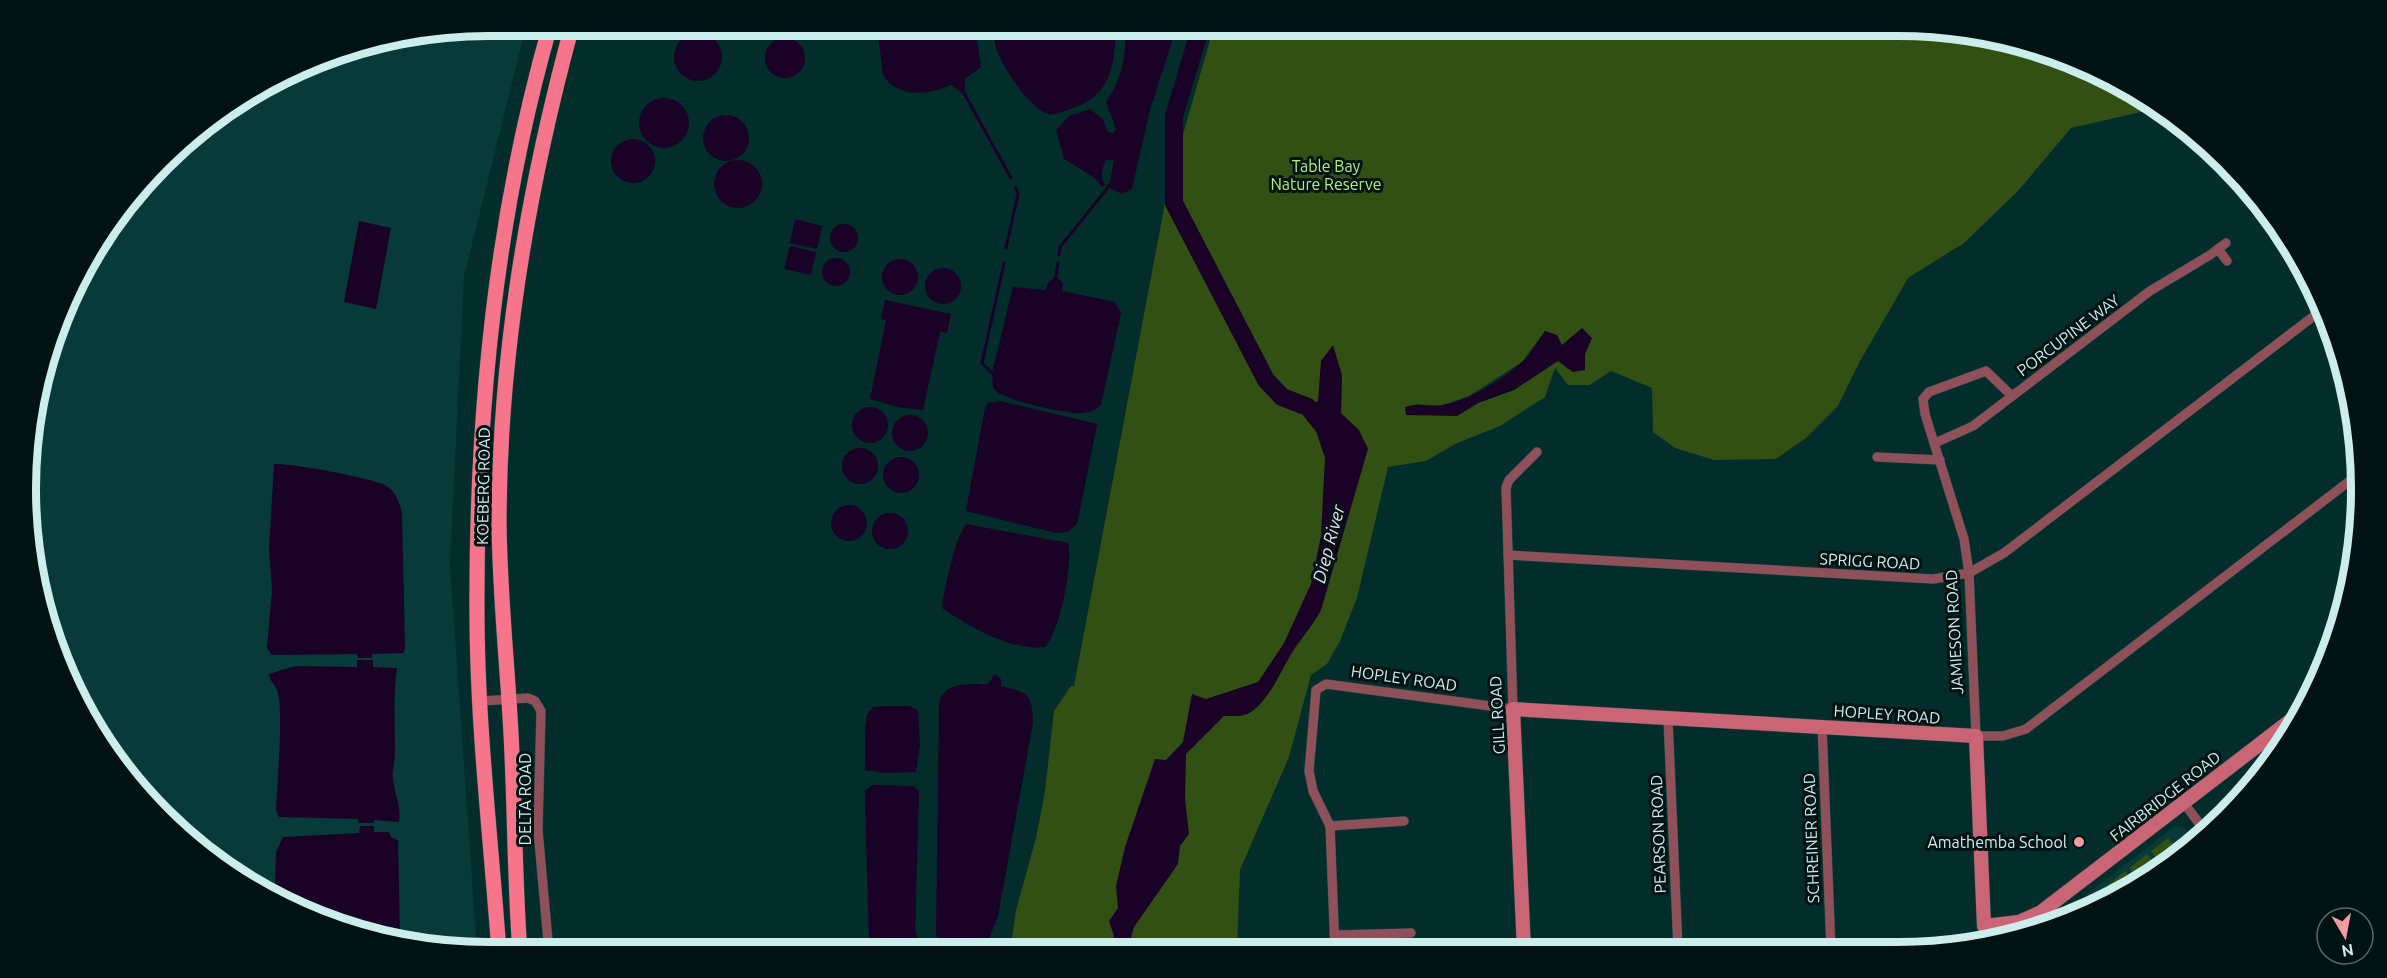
<svg xmlns="http://www.w3.org/2000/svg" width="2387" height="978" viewBox="0 0 2387 978" font-family="Ubuntu,sans-serif">
<style>
.built{fill:#083a39}
.green{fill:#324f14;fill-rule:evenodd}
.water{fill:#1a0226}
.lines{fill:none;stroke-linecap:round;stroke-linejoin:round}
.stream{stroke:#1a0226;stroke-width:3}
.river{stroke:#1a0226;stroke-width:18}
.street-casing{stroke:#224c4a;stroke-width:10}
.secondary-casing{stroke:#224c4a;stroke-width:15}
.primary-casing{stroke:#224c4a;stroke-width:16}
.street{stroke:#8f5059;stroke-width:9}
.secondary{stroke:#ca6575;stroke-width:14}
.primary{stroke:#f7758b;stroke-width:15}
.poi-dot{fill:#f49aa5;stroke:#001312;stroke-width:2}
.labels{text-anchor:middle;stroke-width:6;stroke-linejoin:round;paint-order:stroke}
.park-label{font-size:16px;fill:#b2ef7c;stroke:#001312}
.street-label{font-size:16px;fill:#cbeeec;stroke:#001312}
.poi-label{font-size:16px;fill:#cbeeec;stroke:#001312;text-anchor:end}
.water-label{font-size:18px;font-style:italic;fill:#eadef3;stroke:#001312}
.rim{fill:none;stroke:#cbeeec;stroke-width:8}
</style>
<rect width="100%" height="100%" fill="#022d2b"/>
<g class="built">
<path d="M489,26H526L464,277L450,564L477,950L340,928L207,857L140,794L88,721L34,579L30,428L50,340L87,258L184,140L258,87L340,50Z"/>
<path d="M2175,826L2185,828L2196,843L2103,905L2055,919Z"/>
</g>
<g class="green">
<path d="M1214,26H1898L2047,50L2129,87L2158,108L2071,128L2018,191L1964,243L1908,278L1859,363L1838,406L1806,438L1776,459L1714,460L1675,448L1653,432L1652,388L1611,371L1590,385H1568L1555,368L1545,397L1500,426L1455,444L1426,461L1388,467L1357,598L1340,641L1327,664L1311,675L1289,757L1240,870L1237,950L1010,951L1016,910L1036,838L1045,791L1054,711L1071,686H1074L1168,187ZM1545,331L1561,345L1585,354V368L1568,369L1558,360L1514,390L1478,403L1457,416L1414,404L1441,406L1469,396L1522,362Z"/>
<path d="M2168,838L2180,853L2162,866L2151,851Z"/>
<path d="M2147,854L2158,868L2139,881L2129,868Z"/>
<path d="M2125,871L2135,883L2116,896L2108,885Z"/>
<path d="M2104,887L2113,898L2092,908L2086,901Z"/>
</g>
<g class="water">
<path d="M731,26H774C764,43 741,43 731,26Z"/>
<path d="M805,26H840C831,39 814,40 805,26Z"/>
<path d="M877,26H975L981,67L965,79V91L962,93L951,85C930,95 895,99 883,74Z"/>
<path d="M993,26H1116C1115,61 1112,96 1073,108C1067,110 1057,115 1051,114C1033,114 1004,69 998,53C994,45 994,34 993,26Z"/>
<path d="M1126,26H1177L1150,110L1132,189L1122,194L1106,186L1110,182L1114,160H1106C1102,168 1100,178 1105,185L1102,187L1095,178L1064,159L1056,130L1069,116L1090,109L1103,119L1108,132L1113,133L1116,129L1106,102C1123,79 1126,53 1126,26Z"/>
<circle cx="698" cy="57" r="24"/>
<circle cx="785" cy="58" r="20"/>
<circle cx="664" cy="123" r="25"/>
<circle cx="726" cy="138" r="23"/>
<circle cx="633" cy="161" r="22"/>
<circle cx="738" cy="184" r="24"/>
<path d="M795,219L822,226L817,249L790,243Z"/>
<path d="M359,221L391,228L376,309L344,302Z"/>
<circle cx="844" cy="238" r="14"/>
<path d="M790,246L816,252L811,275L784,269Z"/>
<circle cx="836" cy="272" r="14"/>
<circle cx="900" cy="277" r="18"/>
<circle cx="943" cy="286" r="18"/>
<path d="M1056,276L1063,284L1062,291L1115,302L1121,313L1101,405C1095,412 1084,414 1075,413C1059,412 999,399 993,388L992,373L1013,287L1046,290L1048,283Z"/>
<path d="M885,300L951,314L947,333L940,332L923,410L897,407L870,399L886,320L881,319Z"/>
<path d="M1582,328L1592,338L1585,354V370L1573,372L1558,361L1514,390L1478,403L1457,416L1406,415L1405,407C1418,402 1429,407 1442,405C1469,401 1503,379 1523,361C1532,353 1538,341 1545,331L1557,335L1562,345Z"/>
<path d="M1333,345L1342,375L1341,413L1359,430L1368,449L1321,610C1314,623 1306,633 1297,645C1282,666 1273,696 1251,712C1244,717 1232,716 1224,716L1186,754L1185,799L1189,834L1180,846L1178,864L1134,927L1129,945L1131,951H1108L1114,936L1109,921L1118,908L1116,886L1125,847L1155,759L1166,760L1183,742L1192,694L1206,699L1258,682L1284,643L1311,584L1321,536L1325,458L1308,407L1318,401L1321,361Z"/>
<path d="M1000,401L1097,424L1077,524L1068,532L1056,533L966,511L985,408L988,403Z"/>
<circle cx="870" cy="425" r="18"/>
<circle cx="910" cy="433" r="18"/>
<circle cx="860" cy="466" r="18"/>
<circle cx="901" cy="475" r="18"/>
<path d="M274,464C291,463 371,478 385,485C396,491 399,502 402,513L405,649L403,653L372,654V658H358L357,654L272,655L267,648L272,590L269,549Z"/>
<circle cx="849" cy="523" r="18"/>
<circle cx="890" cy="531" r="18"/>
<path d="M966,524L1068,543C1074,560 1059,635 1045,647C1010,651 973,628 943,609L942,604C948,579 952,546 966,524Z"/>
<path d="M357,660H373V667L397,668C393,696 395,724 395,752C395,761 392,772 393,780C395,795 401,806 399,822L374,820V823H359L358,819L279,817L276,810C277,788 284,706 277,690C274,683 270,682 269,674L295,666L357,667Z"/>
<path d="M995,674L1001,679V686C1029,693 1032,693 1033,723L998,916L984,951H941L936,934L939,704C944,680 968,685 988,684Z"/>
<path d="M884,706H909L918,710L920,744L916,772L885,773L865,770V730L867,715L873,707Z"/>
<path d="M872,785L914,786L919,792L915,931L918,939L897,946H874L869,940L865,802V791Z"/>
<path d="M360,826H374V832H389L391,837L398,840L400,938L340,928L275,893L276,852L283,837L359,833Z"/>
</g>
<g class="lines">
<g class="stream">
<path d="M963,91L1011,178"/>
<path d="M1006,248L1018,194L1016,188"/>
<path d="M1059,255L1060,247L1110,185"/>
<path d="M1056,276L1058,263"/>
<path d="M992,373L982,363L1004,263"/>
</g>
<path class="river" d="M1201,26L1174,116V203L1266,380L1282,397L1308,407L1323,426"/>
<g class="street-casing">
<g id="street">
<path d="M2218,249L2227,261"/>
<path d="M2012,396L1986,371L1929,392L1923,399L1925,414L1964,539L1969,573L1976,736H2003L2026,729L2360,473"/>
<path d="M1935,443L1973,426L2150,291L2210,255L2226,243"/>
<path d="M1877,457L1940,460"/>
<path d="M1508,555L1933,579L1969,573L2004,553L2323,309"/>
<path d="M481,701L528,698L535,701L541,711L538,830L549,952"/>
<path d="M1668,718L1678,949"/>
<path d="M1822,726L1831,949"/>
<path d="M2184,803L2207,834"/>
<path d="M1330,826L1404,821"/>
<path d="M1984,926L1985,941"/>
<path d="M1334,935L1411,933"/>
<path d="M1335,950L1330,826L1313,791L1309,771L1316,690L1326,684L1513,709L1506,488L1509,480L1537,452"/>
</g>
</g>
<g class="secondary-casing">
<path id="secondary" d="M1524,950L1513,709L1976,736L1984,926L2019,922L2041,912L2299,714"/>
</g>
<g class="primary-casing">
<g id="primary">
<path d="M499,952C491,839 477,724 477,611C476,415 496,214 550,26"/>
<path d="M520,952C515,887 515,821 512,755C509,676 499,596 499,516C500,352 529,184 572,26"/>
</g>
</g>
<use href="#street" class="street"/>
<use href="#secondary" class="secondary"/>
<use href="#primary" class="primary"/>
</g>
<circle class="poi-dot" cx="2079" cy="842" r="6"/>
<g class="labels">
<g class="park-label">
<text x="1326" y="172">Table Bay<tspan x="1326" dy="18">Nature Reserve</tspan></text>
</g>
<g class="street-label">
<text transform="translate(2068 335) rotate(-37)" y="6">PORCUPINE WAY</text>
<text transform="translate(483 486) rotate(-89)" y="6">KOEBERG ROAD</text>
<text transform="translate(1870 561) rotate(3)" y="6">SPRIGG ROAD</text>
<text transform="translate(1954 632) rotate(-93)" y="6">JAMIESON ROAD</text>
<text transform="translate(1404 678) rotate(8)" y="6">HOPLEY ROAD</text>
<text transform="translate(1887 714) rotate(4)" y="6">HOPLEY ROAD</text>
<text transform="translate(1497 715) rotate(-93)" y="6">GILL ROAD</text>
<text transform="translate(2165 796) rotate(-38)" y="6">FAIRBRIDGE ROAD</text>
<text transform="translate(525 799) rotate(-90)" y="6">DELTA ROAD</text>
<text transform="translate(1658 834) rotate(-92)" y="6">PEARSON ROAD</text>
<text transform="translate(1811 838) rotate(-92)" y="6">SCHREINER ROAD</text>
</g>
<g class="poi-label">
<text x="2067" y="848">Amathemba School</text>
</g>
<g class="water-label">
<text transform="translate(1329 544) rotate(-75)" y="6">Diep River</text>
</g>
</g>
<path d="M0 0H2387V978H0ZM489 36H1898A453 453 0 0 1 2351 489V489A453 453 0 0 1 1898 942H489A453 453 0 0 1 36 489V489A453 453 0 0 1 489 36Z" fill="#001312" fill-rule="evenodd"/>
<path class="rim" d="M489 36H1898A453 453 0 0 1 2351 489V489A453 453 0 0 1 1898 942H489A453 453 0 0 1 36 489V489A453 453 0 0 1 489 36Z"/>
<g transform="translate(2345 936) rotate(170)"><circle r="28" fill="#001312" stroke="#516b69" stroke-width="1.5"/>
<path d="M0-4.5L10 22L0 15L-10 22Z" fill="#f49aa5"/>
<text y="-9" font-size="16" font-weight="bold" text-anchor="middle" fill="#cbeeec">N</text>
</g>
</svg>
